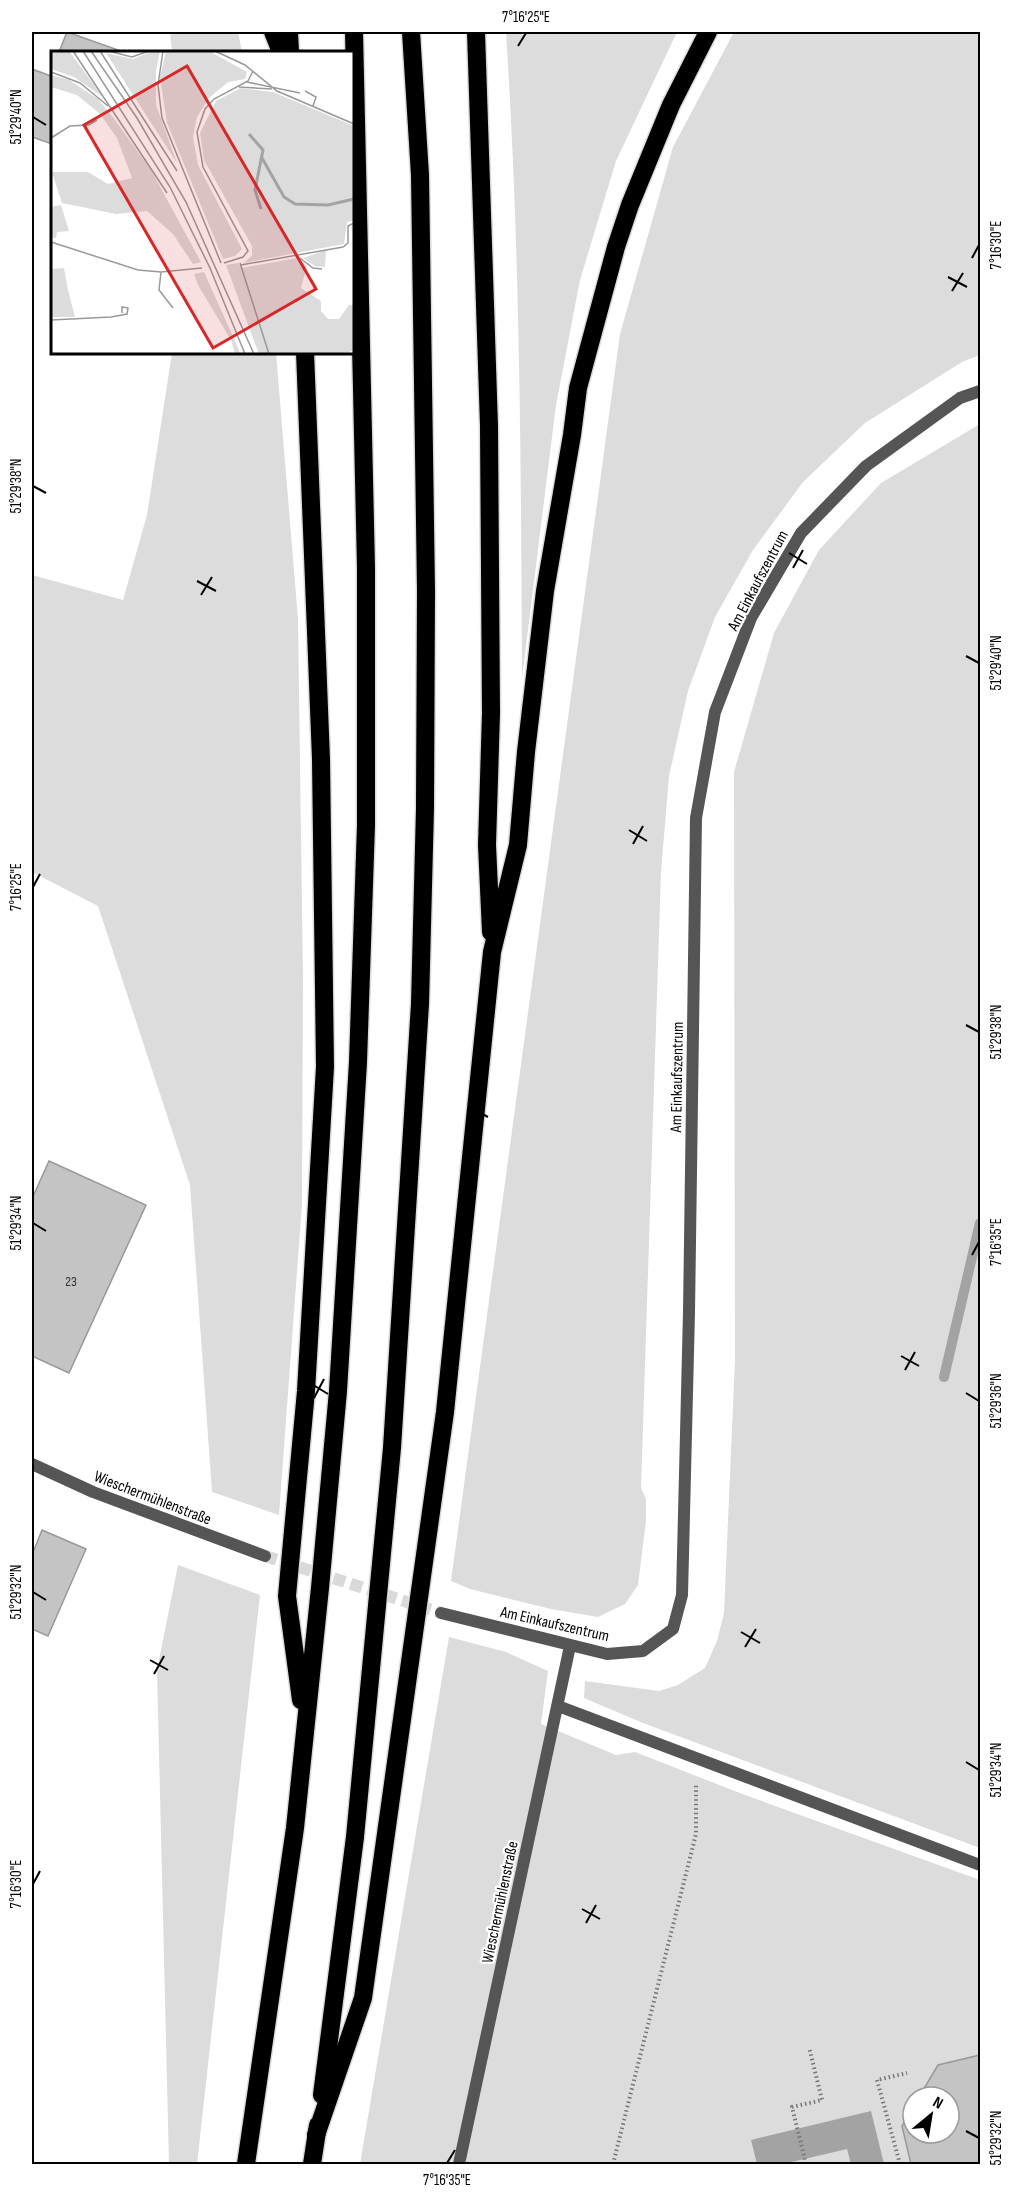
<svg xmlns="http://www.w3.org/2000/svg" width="1012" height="2196" viewBox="0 0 1012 2196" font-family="'Sofia Sans Condensed',sans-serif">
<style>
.green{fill:#dcdcdc}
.water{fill:#a3a3a3}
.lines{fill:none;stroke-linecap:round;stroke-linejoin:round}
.stream{stroke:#a3a3a3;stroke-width:10}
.building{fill:#c4c4c4;stroke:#999;stroke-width:1.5}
.street-tunnel{stroke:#d9d9d9;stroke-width:12;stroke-dasharray:12 6;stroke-linecap:butt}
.highway-casing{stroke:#dbdbdb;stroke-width:21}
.path{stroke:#777;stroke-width:4;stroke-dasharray:1.5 3;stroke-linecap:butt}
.lane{stroke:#555;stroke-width:12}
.street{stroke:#555;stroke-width:12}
.highway{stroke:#000;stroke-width:18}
.ticks{fill:none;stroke:#000;stroke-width:2}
.labels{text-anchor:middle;stroke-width:4.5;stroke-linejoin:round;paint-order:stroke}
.number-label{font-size:14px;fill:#313131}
.street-label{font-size:16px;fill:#000;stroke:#fff}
.inset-river{fill:none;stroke:#a3a3a3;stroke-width:3}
.inset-road{fill:none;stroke:#999;stroke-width:1.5}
.view{fill:#d62828;fill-opacity:0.15;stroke:#d62828;stroke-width:3}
.inset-edge{fill:none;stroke:#000;stroke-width:3}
.neatline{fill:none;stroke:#000;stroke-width:2}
.ticks-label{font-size:15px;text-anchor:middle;fill:#000}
</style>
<rect width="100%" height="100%" fill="#fff"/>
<g class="green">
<path d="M170,32H238L242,52H172Z"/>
<path d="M506,32H677L616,161L580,280L556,405L522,678C521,462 520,247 506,32Z"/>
<path d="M734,32H980V355L962,362L865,423L803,482L753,550L715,617L688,691L669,776L661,872L641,1488L646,1499V1521L638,1585L625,1604L598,1617L551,1609L470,1589L451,1581L620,334L673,147Z"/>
<path d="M172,353H276L298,619L303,978L302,1204L279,1515L212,1492L190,1185L98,906L32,872V575L123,600L147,515Z"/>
<path d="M980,424V1848L643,1723L584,1698L585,1681L659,1691L678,1685L705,1668L717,1641L724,1613L735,1360L734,772L774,633L819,550L881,483Z"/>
<path d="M178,1565L260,1595L197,2164H169L157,1670Z"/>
<path d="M449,1637L506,1652L548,1671L541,1724L616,1755L635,1752L745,1795L980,1880V2055L938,2065L919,2097H913V2107L902,2126L911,2164H360Z"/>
</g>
<path class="water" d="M871,2111L884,2164H851L847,2149L783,2164H757L751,2140Z"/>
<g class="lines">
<path class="stream" d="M944,1377L980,1223"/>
</g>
<g class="building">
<path d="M67,32L121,51L120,52H59Z"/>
<path d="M32,69L51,76L52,71V144L32,137Z"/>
<path d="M49,1161L146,1205L69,1373L32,1356V1199Z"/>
<path d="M42,1530L86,1549L48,1636L32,1629V1555Z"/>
<path d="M980,2055V2164H911L902,2126L913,2107V2133H949V2097H919L938,2065Z"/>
</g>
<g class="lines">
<path class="street-tunnel" d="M265,1556L441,1613"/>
<g class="highway-casing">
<g id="highway">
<path d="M273,32L281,52"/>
<path d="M289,32L290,52"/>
<path d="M476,32L489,426L491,713L487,845L491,932"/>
<path d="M301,1700L287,1596L306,1391L325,1067L321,759L305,352"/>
<path d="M322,2095L355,1837L392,1448L420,1004L425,808L426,591L420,175L411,32"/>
<path d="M316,2135L363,1998L445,1412L492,952L518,845L526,752L545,591L572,435L578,388L616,247L630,205L671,105L708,32"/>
<path d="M246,2164L295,1828L320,1588L338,1391L358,1062L366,825V568L354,32"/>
<path d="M312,2164L318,2125"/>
</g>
</g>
<g class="path">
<path d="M613,2164L696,1834V1783"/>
<path d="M806,2164L792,2107L822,2100L809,2047"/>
<path d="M900,2164L877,2080L907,2073"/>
</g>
<g class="lane">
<path d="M558,1706L980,1865"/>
<path d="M459,2164L570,1646"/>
</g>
<g class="street">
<path d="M32,1464L93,1492L265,1556"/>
<path d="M441,1613L607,1654L643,1651L673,1629L682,1595L689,1312L696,818L715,712L751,618L801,533L866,466L960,398L980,391"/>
</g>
<use href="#highway" class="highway"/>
</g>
<path class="ticks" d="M518,46L526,33M33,117L46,125M972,258L979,245M948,277L967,287M952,291L963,273M33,486L46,493M789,553L807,564M793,568L803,550M197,581L216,591M201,595L212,577M966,656L979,663M629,830L647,841M633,844L643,826M33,887L40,874M966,1025L979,1032M469,1107L488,1117M473,1121L484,1103M33,1223L46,1231M972,1255L979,1242M901,1356L919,1366M905,1370L915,1352M310,1383L328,1394M966,1393L979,1401M314,1398L324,1379M33,1592L46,1600M741,1632L760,1643M745,1647L756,1629M150,1660L168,1670M154,1674L164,1656M966,1762L979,1770M33,1884L40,1871M582,1909L600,1919M586,1923L596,1905M966,2131L979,2138M447,2163L455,2150"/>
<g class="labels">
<g class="number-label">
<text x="71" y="1286">23</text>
</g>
<g class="street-label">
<text transform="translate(757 580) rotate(-62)" y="6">Am Einkaufszentrum</text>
<text transform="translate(676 1077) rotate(-89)" y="6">Am Einkaufszentrum</text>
<text transform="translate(153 1497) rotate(21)" y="6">Wieschermühlenstraße</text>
<text transform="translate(555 1623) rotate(13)" y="6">Am Einkaufszentrum</text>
<text transform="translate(499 1902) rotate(-78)" y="6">Wieschermühlenstraße</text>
</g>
</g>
<g transform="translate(51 51)">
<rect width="303" height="303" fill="#fff"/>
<path d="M0,0H18L52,46L23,26L0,18ZM102,0H109L105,20V54L126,112L55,2L82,8ZM115,0H158L196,21L194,28L177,31L158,47L146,66L142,86L147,114L191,198L184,205L172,208L116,72L109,26ZM0,24L18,29L47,48L64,69L100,119L150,211L142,213L122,183L96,160L65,163L11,152L1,121H37L57,133L81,127L66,87L49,63L26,44L0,36ZM190,37L222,41L303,75V169L296,171L293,193L192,212L201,205V195L153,109L149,82L165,50ZM10,154L18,180L6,181L5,187L0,186V156ZM275,199L274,216L264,215L252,207ZM246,207L256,215L250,237L270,250V260L277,268H288L298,254H303V299L294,303H208L175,214L187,212L190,217ZM13,217L17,239L24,266H0V218ZM153,221L188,299L189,303H184L180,289L147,234L143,223Z" fill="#dcdcdc"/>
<path class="inset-river" d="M198,83L212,99L204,139L210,158M211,107L233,146L244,153L277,154L303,148"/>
<path class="inset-road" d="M22,0L116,142M32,0L119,136L159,217L194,303M40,0L86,67L135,151L203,303M49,0L126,120M57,0L81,6L98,0M112,0L107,34L111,67L170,212M164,0L194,14L226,40L303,73M0,21L29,32L57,55M196,31L249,42M188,36L221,38M254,40L265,46L262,55M0,87L19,75L38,74L46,69M0,191L87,219L110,221L151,217M249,207L262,217L271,218M173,212L192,206L197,200L152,116L146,81L154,58L163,48L197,30L202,20M189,212L218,303M190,214L292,196L297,192V175L303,172M110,221L108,239L122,257M0,269L60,266L76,263L77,257L71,256V262"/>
<path class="view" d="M136,15L265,238L162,297L33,74Z"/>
<rect width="303" height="303" class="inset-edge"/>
</g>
<rect width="1012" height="2196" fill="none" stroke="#ffffff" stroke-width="66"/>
<g transform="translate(931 2115) rotate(30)"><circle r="28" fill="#ffffff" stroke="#999999" stroke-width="1.5"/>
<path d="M0-4.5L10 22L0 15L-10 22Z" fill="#000000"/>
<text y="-9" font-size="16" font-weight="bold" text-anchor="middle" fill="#000000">N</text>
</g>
<rect x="33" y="33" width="946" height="2130" class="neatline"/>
<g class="ticks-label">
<text x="526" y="22">7°16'25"E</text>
<text transform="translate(16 117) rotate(-90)" y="5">51°29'40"N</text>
<text transform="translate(996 245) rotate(-90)" y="5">7°16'30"E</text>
<text transform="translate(16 486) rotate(-90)" y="5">51°29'38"N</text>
<text transform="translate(996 663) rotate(-90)" y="5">51°29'40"N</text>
<text transform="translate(16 887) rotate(-90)" y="5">7°16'25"E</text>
<text transform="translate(996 1032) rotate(-90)" y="5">51°29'38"N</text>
<text transform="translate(16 1223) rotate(-90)" y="5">51°29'34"N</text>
<text transform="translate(996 1242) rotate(-90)" y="5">7°16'35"E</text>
<text transform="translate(996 1401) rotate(-90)" y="5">51°29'36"N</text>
<text transform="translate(16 1592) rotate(-90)" y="5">51°29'32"N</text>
<text transform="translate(996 1770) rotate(-90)" y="5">51°29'34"N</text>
<text transform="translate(16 1884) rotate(-90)" y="5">7°16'30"E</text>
<text transform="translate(996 2138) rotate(-90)" y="5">51°29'32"N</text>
<text x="447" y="2185">7°16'35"E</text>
</g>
</svg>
